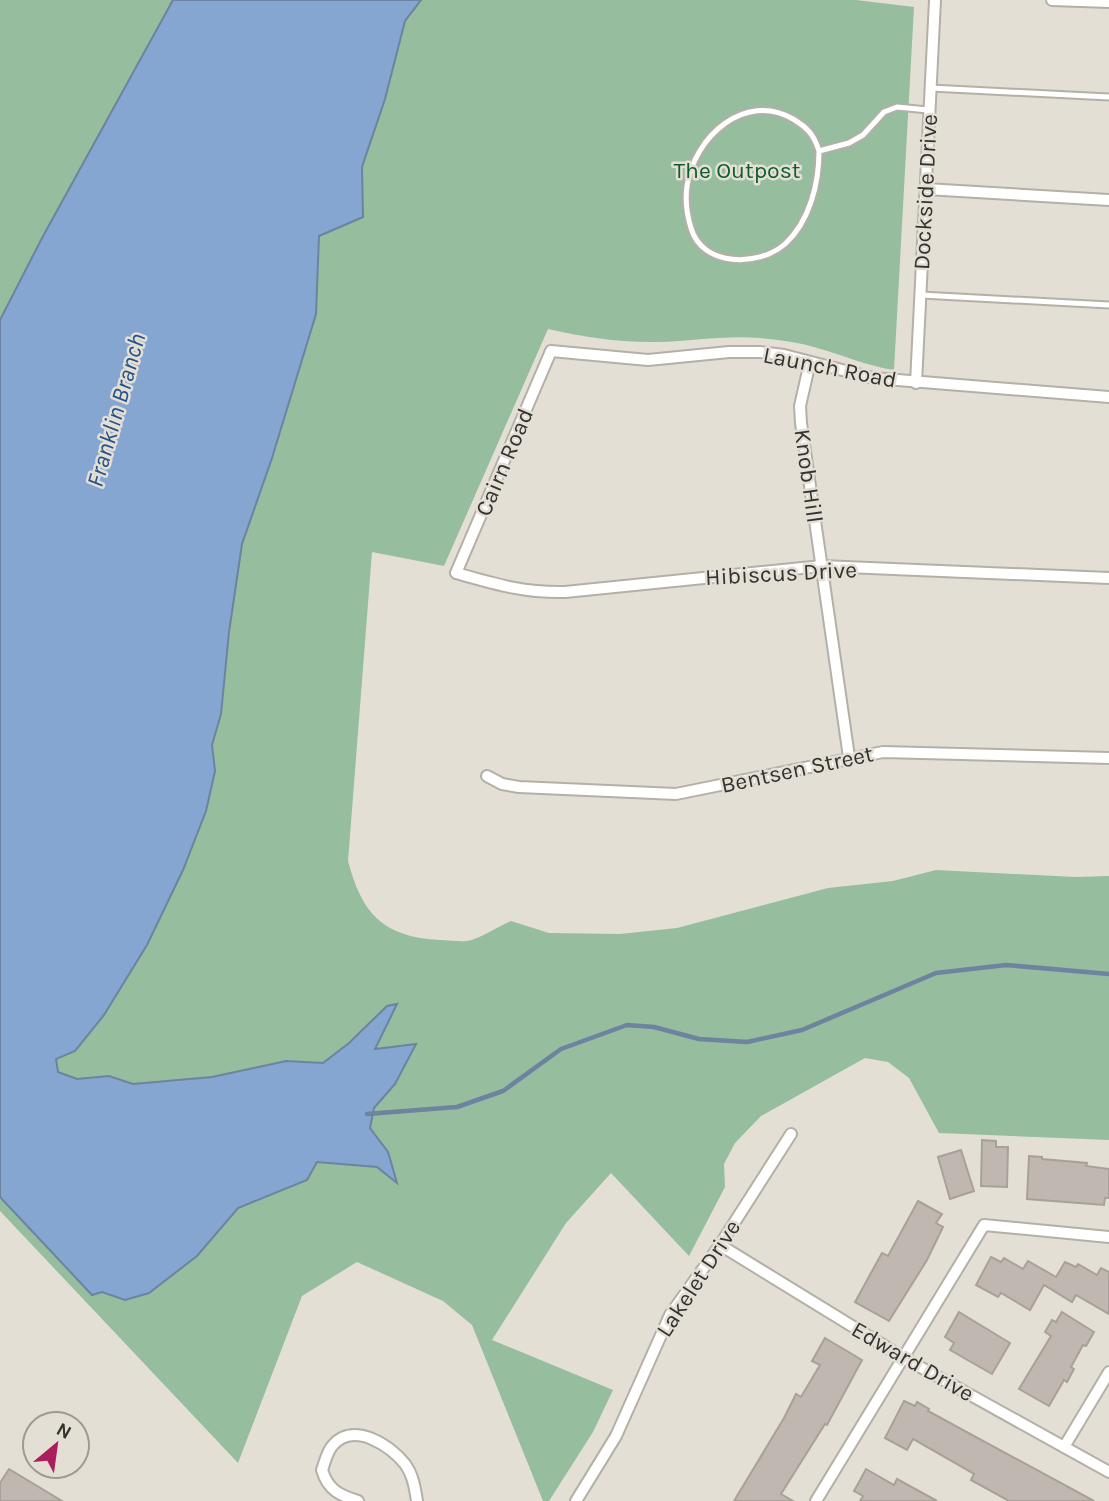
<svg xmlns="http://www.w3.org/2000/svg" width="1109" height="1501" viewBox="0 0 1109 1501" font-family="Karla,sans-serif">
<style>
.green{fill:#95bd9e}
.water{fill:#85a6d1;stroke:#6d83a0;stroke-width:2}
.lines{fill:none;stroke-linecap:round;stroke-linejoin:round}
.stream{stroke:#6d83a0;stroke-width:4.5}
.building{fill:#bfb7b0;stroke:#a8a19a;stroke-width:2}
.service-casing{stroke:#b4b0a7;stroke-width:9}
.minor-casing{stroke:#b4b0a7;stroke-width:14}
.service{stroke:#fff;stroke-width:5}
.minor{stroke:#fff;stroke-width:10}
.labels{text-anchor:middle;stroke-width:5;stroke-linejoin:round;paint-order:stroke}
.park-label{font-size:23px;fill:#0f5c2e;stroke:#e4dfd5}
.street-label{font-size:23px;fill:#34322f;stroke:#e4dfd5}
.water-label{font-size:24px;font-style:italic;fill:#265289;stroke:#e4dfd5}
</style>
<rect width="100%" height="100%" fill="#e4dfd5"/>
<g class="green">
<path d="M0,0H173L42,238L0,320Z"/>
<path d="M421,0H856L914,7L894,370C867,366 843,355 817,348C799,342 779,340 760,338C726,335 692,341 658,342C620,343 585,337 548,329L444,566L372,552L348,861C362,914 383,937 440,940C449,940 459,942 467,941C479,939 499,926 511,921L549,933L620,934L677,928L828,888L893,881L936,870L1075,877L1109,876V1140L939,1133L909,1078L888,1062L865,1058L761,1116L735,1143L724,1164L725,1187L689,1256L611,1173L566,1223L492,1340L613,1390L593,1432L549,1501H543L472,1325L443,1301L357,1262L302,1296L238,1463L0,1211V1197L77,1279L125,1300L197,1256L238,1208L307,1180L317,1162L377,1167L395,1182L388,1152L370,1128L374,1108L395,1084L415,1045L375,1049L396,1004L323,1063L286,1061L212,1077L133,1084L109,1076L76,1079L58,1072L56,1059L75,1051L104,1015L147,945L183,870L206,811L215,771L212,745L221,714L229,632L242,544L272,458L316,315L319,236L363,217L362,168L385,99L405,21Z"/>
</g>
<path class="water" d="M173,0H421L405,21L385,99L362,167L363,217L319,236L316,314L272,458L242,544L229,632L221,714L212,745L215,771L206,811L183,870L147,945L104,1015L75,1051L56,1059L58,1072L77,1079L109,1076L133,1084L212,1077L286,1061L323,1063L349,1043L387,1006L397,1004L375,1049L416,1044L395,1084L374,1108L370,1128L388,1152L397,1183L377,1167L317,1162L307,1180L238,1208L197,1256L149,1293L125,1300L102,1292L92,1295L0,1197V320L42,238Z"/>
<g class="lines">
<path class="stream" d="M367,1114L457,1107L503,1091L561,1049L627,1025L654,1027L699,1039L747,1042L802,1030L936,973L1006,965L1109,974"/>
</g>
<g class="building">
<path d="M982,1140L996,1141V1147H1008L1007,1187L981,1186Z"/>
<path d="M961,1150L974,1191L950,1199L938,1157Z"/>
<path d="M1029,1156L1042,1157V1159L1087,1163L1086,1166L1109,1169V1198H1105L1104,1205L1027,1199Z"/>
<path d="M918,1201L942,1214L936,1223L943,1227L927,1260L889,1321L855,1302L882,1253L888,1256Z"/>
<path d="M991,1257L1001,1262L1004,1258L1023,1269L1028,1261L1056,1277L1065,1262L1076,1267L1078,1264L1097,1275L1101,1268L1109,1272V1314L1076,1295L1072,1302L1044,1285L1030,1310L1001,1293L998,1297L976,1285Z"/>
<path d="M959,1312L1010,1343L992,1374L950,1350L954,1343L945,1337Z"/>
<path d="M1062,1312L1094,1332L1086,1346L1083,1345L1071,1367L1074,1369L1067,1382L1064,1380L1049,1406L1019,1389L1051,1336L1045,1332L1052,1320L1056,1322Z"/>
<path d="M825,1338L862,1360L827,1425L825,1424L781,1494L793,1501H734L784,1418L796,1394L801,1397L820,1365L812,1361Z"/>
<path d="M904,1401L915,1406L917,1402L929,1409L928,1411L1094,1501H1009L971,1480L974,1474L913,1439L907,1450L885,1438Z"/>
<path d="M9,1469L62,1501H0V1483Z"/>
<path d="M866,1469L894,1485L897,1479L937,1501H860L863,1496L854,1491Z"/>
</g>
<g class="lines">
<g class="service-casing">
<g id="service">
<path d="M931,88L1109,97"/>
<path d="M819,151C819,183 810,221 785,244C759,267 702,267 691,228C687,215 685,200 687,186C694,137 745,91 793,119C808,128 814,135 819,151L849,143L863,135L884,112L897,107L928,110"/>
<path d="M921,295L1109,305"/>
</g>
</g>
<g class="minor-casing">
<g id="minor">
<path d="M1052,0L1109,2"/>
<path d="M926,189L1109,200"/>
<path d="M810,362L800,406L801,423L849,757"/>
<path d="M916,383L935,0"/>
<path d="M1109,397L873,378L784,355L760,352H729L648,360L551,351L456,573C495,584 524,593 565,592L822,566L1109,578"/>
<path d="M487,776L502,784L519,787L676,794L883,752L1109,758"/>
<path d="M720,1245L904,1358L1109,1472"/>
<path d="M1064,1447L1109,1372"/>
<path d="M358,1501C339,1495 328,1490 322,1470C325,1462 327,1451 333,1445C354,1421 391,1446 405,1464C413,1475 415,1488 417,1501"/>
<path d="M576,1501L616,1436L670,1315L720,1245L791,1134"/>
<path d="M816,1501L984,1225L1109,1237"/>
</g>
</g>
<use href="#service" class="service"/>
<use href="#minor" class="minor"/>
</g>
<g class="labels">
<g class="park-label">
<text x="737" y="178">The Outpost</text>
</g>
<g class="street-label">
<text transform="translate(925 192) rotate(-87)" y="8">Dockside Drive</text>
<text transform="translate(830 367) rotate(11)" y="8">Launch Road</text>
<text transform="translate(504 462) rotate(-67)" y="8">Cairn Road</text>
<text transform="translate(809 476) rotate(82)" y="8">Knob Hill</text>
<text transform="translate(781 573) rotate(-3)" y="8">Hibiscus Drive</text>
<text transform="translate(797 769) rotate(-12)" y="8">Bentsen Street</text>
<text transform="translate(698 1278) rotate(-57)" y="8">Lakelet Drive</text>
<text transform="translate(913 1361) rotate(30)" y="8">Edward Drive</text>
</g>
<g class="water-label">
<text transform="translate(116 410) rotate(-74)" y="8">Franklin Branch</text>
</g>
</g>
<g transform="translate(56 1445) rotate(29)"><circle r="33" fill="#e4dfd5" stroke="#9e9a93" stroke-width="2"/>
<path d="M0-5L12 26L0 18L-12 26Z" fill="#ab1d5b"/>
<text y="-10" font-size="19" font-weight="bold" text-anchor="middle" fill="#34322f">N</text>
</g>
</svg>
